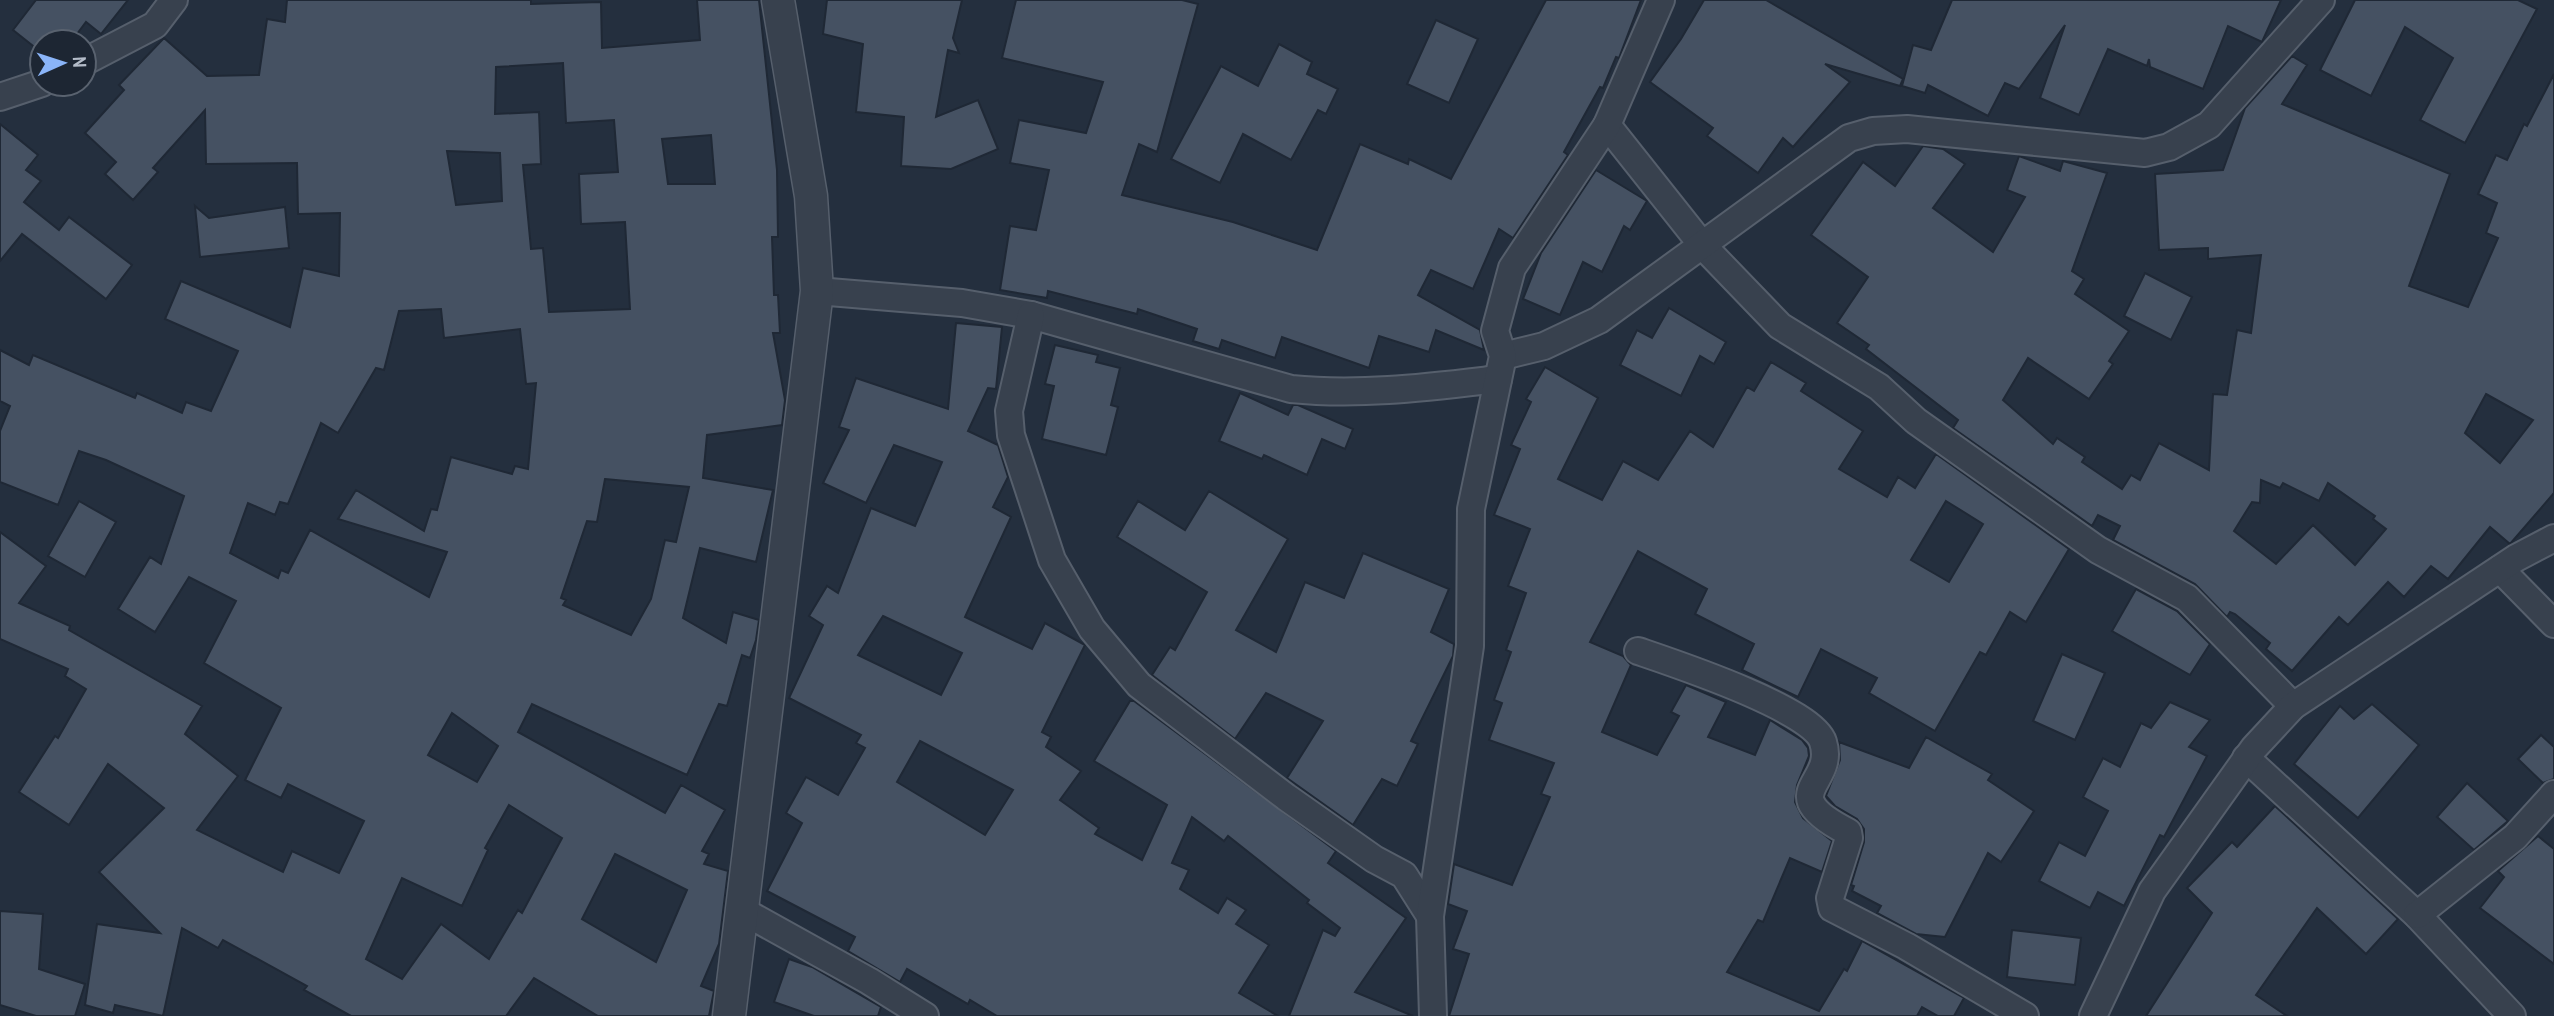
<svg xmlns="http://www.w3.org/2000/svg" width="2554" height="1016" viewBox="0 0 2554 1016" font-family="'Archivo Narrow',sans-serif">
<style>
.building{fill:#455162;stroke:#1f2835;stroke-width:2;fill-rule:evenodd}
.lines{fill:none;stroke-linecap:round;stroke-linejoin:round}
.minor-casing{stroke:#565f6c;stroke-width:30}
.tertiary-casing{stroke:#565f6c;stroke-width:35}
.minor{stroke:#38414e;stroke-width:26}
.tertiary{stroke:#38414e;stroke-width:32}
</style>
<rect width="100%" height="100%" fill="#242f3e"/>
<g class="building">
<path d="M36,0H128L101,34L86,22L71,42H42V53L13,30Z"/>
<path d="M287,0H531V4L601,2L602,48L700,40L697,0H759L777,170L778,237H772L774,295H778L780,333H773L785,400L782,425L707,435L703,478L773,490L756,562L700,548L683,618L726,643L733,612L759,620L756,640L750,658L742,655L727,706L719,704L687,775L532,704L518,732L665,813L681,785L725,810L702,851L709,854L704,864L728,871L719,944L701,986L714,991L709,1016H598L534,978L506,1016H351L304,990L307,986L223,940L218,948L182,928L163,1016L115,1005L113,1013L85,1005L97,924L160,933L99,872L164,808L108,764L69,825L19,792L55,736L58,738L86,689L65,676L68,669L0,639V532L46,566L19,603L70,626L69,630L202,706L185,734L238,776L197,830L283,872L292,851L339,873L364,821L288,784L281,798L245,780L281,708L204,663L236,601L189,577L155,632L118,609L150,557L161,564L184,496L106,460L79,451L58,505L0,482V431L10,406L0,401V350L29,365L33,355L135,398L137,393L182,413L186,402L211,411L238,351L165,319L181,281L290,327L303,268L339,276L340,213L298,214L297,163L206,164L205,110L153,168L158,172L133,200L105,174L116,162L85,133L124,90L119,85L164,38L207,76L259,75L267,19L285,22ZM563,63L566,123L614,120L618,172L579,174L581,224L625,222L630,309L549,312L543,248L531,249L523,165L541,164L539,112L495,114L496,67ZM711,135L715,184H668L662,139ZM447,151L500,153L502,201L456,205ZM441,309L444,338L520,329L526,384L536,383L528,469L515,466L512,474L451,457L437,510L431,509L424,531L356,490L338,519L447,552L429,597L310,530L288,573L281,570L278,578L230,553L248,503L275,515L280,502L288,504L321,423L338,433L376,368L384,370L399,311ZM605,479L689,487L676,542L665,540L651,599L631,635L563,605L566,600L561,598L587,521L597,522ZM452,713L498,746L477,782L428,755ZM509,805L562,838L522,913L518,910L489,959L441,924L402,979L366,959L402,878L462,906L488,850L485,848ZM615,854L687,890L656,962L582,919Z"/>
<path d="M827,0H962L953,38L959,53L948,50L936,117L978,100L998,149L951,169L901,166L904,117L856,112L863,44L823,34Z"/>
<path d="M1016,0H1182L1198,4L1157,152L1139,144L1122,195L1233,222L1317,250L1360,144L1408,164L1409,159L1451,179L1546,0H1641L1619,58L1616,57L1603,88L1600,87L1564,152L1568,155L1513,238L1499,229L1473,289L1431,270L1418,295L1480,330L1484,350L1436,330L1429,352L1379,336L1369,368L1282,337L1275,358L1222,340L1219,349L1193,341L1197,329L1138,309L1137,314L1048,291L1047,298L1000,290L1010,226L1036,230L1049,170L1010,163L1019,120L1086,133L1103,82L1002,58Z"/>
<path d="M1704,0H1766L1903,79L1900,86L1825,64L1850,82L1793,147L1783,138L1758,173L1707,136L1713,128L1650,82L1681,39Z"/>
<path d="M1952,0H2281L2262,42L2228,26L2203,89L2150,67L2149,59L2147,66L2108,49L2079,115L2040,98L2065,25L2019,89L2005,83L1988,116L1928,85L1925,93L1902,86L1913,45L1931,50Z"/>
<path d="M2355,0H2518L2537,9L2465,143L2420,120L2453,58L2405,27L2371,96L2320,70Z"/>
<path d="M1436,20L1478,39L1449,103L1407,84Z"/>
<path d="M1279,44L1312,62L1307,74L1338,89L1326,114L1318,110L1291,160L1243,134L1220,183L1171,159L1221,66L1258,86Z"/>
<path d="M2292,56L2307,65L2282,104L2450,174L2409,286L2468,307L2498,238L2486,233L2497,203L2478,194L2496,155L2507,160L2524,124L2527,126L2554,74V493L2510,544L2490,527L2448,579L2431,566L2404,597L2388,582L2348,625L2339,617L2292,671L2266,649L2270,643L2235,614L2230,612L2227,617L2195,584L2113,540L2120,526L2098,515L2092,526L1953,428L1958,420L1866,349L1869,345L1837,323L1868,277L1811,235L1863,162L1895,186L1923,146L1943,149L1965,164L1933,208L1993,252L2025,197L2007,190L2019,156L2060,171L2063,161L2107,173L2072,271L2084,279L2075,294L2129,331L2109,361L2113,364L2089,399L2028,358L2003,400L2053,444L2057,438L2085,457L2082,462L2122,489L2131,475L2140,480L2159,443L2209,470L2213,394L2227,395L2237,330L2251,333L2261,255L2208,259V248L2159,250L2155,174L2223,170L2245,108ZM2486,394L2533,420L2500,463L2465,433ZM2261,480L2280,488L2283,483L2319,501L2328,483L2375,516L2373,519L2386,529L2355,565L2313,525L2276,564L2234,531L2252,502L2260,503Z"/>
<path d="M0,124L38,155L26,170L41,181L24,202L59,230L69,217L132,265L106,299L22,234L0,261Z"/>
<path d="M1596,170L1647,201L1630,230L1624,226L1602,272L1583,262L1560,315L1523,299L1541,253Z"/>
<path d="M195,206L209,218L285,207L289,248L200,257Z"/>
<path d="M2145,273L2192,297L2171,340L2124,316Z"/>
<path d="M1669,308L1726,342L1714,364L1700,356L1681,396L1620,365L1637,330L1652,338Z"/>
<path d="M956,323L1002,327L996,389L988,388L968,431L998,445L1008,477L993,507L1011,517L965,617L1032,649L1045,623L1085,645L1042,732L1051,737L1046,747L1081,771L1060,800L1099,828L1095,834L1142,860L1167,805L1094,761L1130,701H1134L1336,851L1328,863L1406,918L1355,992L1413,1016H1289L1323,930L1335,936L1340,928L1307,903L1309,900L1228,836L1224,841L1192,817L1172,863L1189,870L1180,889L1218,913L1227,898L1246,910L1236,924L1269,945L1239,993L1278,1016H997L970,1000L968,1004L907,969L900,982L848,951L855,937L767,891L802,823L786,813L806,777L838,795L865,748L856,743L861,735L789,698L823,625L809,616L827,586L838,593L871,508L915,526L942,462L894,445L866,503L823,483L849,430L839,427L856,378L948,409ZM883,616L962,653L941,695L858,655ZM920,741L1013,790L985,835L897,782Z"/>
<path d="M1055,345L1098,355L1096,362L1120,368L1111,405L1118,407L1106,455L1042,439L1054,386L1045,384Z"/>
<path d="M1771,362L1806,383L1801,391L1863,431L1839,469L1887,497L1898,477L1915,488L1936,454L2069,549L2026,622L2010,612L1986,655L1980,652L1935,731L1869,693L1877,678L1821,649L1798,697L1742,670L1754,644L1695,614L1707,589L1638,551L1590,642L1623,656L1631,665L1602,732L1657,755L1679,716L1671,712L1686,685L1726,702L1708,737L1755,755L1770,720L1802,740L1808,748L1809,756L1797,785L1795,802L1803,818L1832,841L1822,872L1790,858L1763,922L1758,920L1727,972L1819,1011L1844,969L1847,971L1862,941L1964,998L1954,1016H1938L1922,1007L1917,1016H1449L1469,954L1453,949L1467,911L1448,904L1454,864L1512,885L1550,797L1541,794L1554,763L1489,740L1502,703L1494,700L1511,652L1506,650L1526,593L1508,586L1530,529L1494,515L1520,449L1511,445L1531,402L1526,399L1545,367L1598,398L1558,479L1602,500L1623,461L1658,480L1690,431L1713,447L1747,387L1754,391ZM1946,501L1983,524L1949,582L1911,560Z"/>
<path d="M1240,393L1288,415L1293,405H1298L1353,429L1345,449L1322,439L1307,475L1264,455L1262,459L1219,441Z"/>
<path d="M1209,491L1288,539L1236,630L1276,652L1305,582L1344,598L1363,553L1449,589L1431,632L1454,644L1453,656L1411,741L1418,744L1397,786L1382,779L1353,825L1287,778L1323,721L1266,693L1235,739L1152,675L1170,647L1175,650L1207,592L1117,537L1138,501L1185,530Z"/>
<path d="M79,501L116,522L85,577L48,556Z"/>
<path d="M2136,589L2177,611L2210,644L2190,675L2112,631Z"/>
<path d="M2062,654L2105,673L2075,740L2033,721Z"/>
<path d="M2170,702L2210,720L2189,747L2207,756L2164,837L2160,835L2124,906L2098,892L2090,908L2039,881L2059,842L2085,856L2108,811L2083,797L2103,758L2120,767L2141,723L2151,728Z"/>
<path d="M2372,704L2419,745L2358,818L2294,764L2340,706L2354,719Z"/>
<path d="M2541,735L2554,747V779L2543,783L2518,759Z"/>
<path d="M1926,737L1992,774L1988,780L2034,811L2001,862L1988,853L1945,937L1916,934L1877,913L1881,906L1852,891L1854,886L1851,885L1864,842V829L1857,819L1835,806L1826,796L1840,760L1839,742L1909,768Z"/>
<path d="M2467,783L2508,821L2474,850L2437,817Z"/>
<path d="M2275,806L2398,919L2366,954L2317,908L2256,995L2287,1016H2146L2212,913L2187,888L2232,842L2237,847Z"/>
<path d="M2538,836L2554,849V964L2480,908L2504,877L2498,871Z"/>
<path d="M0,911L43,914L39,969L85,984L75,1016H36L0,1005Z"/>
<path d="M2012,930L2081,938L2075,985L2007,977Z"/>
<path d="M789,959L812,967L881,1007L878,1016H814L774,1002Z"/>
</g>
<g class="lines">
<g class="minor-casing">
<g id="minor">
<path d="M84,62L155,25L174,0"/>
<path d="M0,97L42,83"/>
<path d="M1607,125L1703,246L1780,326L1879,387L1916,421L2098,550L2187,598L2293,706"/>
<path d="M817,291L962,303L1031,315L1291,389C1361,396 1429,387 1498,379"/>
<path d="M1031,315L1009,411L1011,435L1052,560L1092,629L1139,685L1286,797L1374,859L1404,875L1430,916"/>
<path d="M1503,356L1544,346L1599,320L1849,138L1873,131L1907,129L2145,153L2169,147L2209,125L2321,0"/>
<path d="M2500,569L2554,624"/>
<path d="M1638,651C1673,663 1813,709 1823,742C1837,785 1771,792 1848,832L1849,838L1830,898L1832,908L1906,946L2025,1016"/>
<path d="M2246,758L2417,915L2512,1016"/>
<path d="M741,910L869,981L925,1016"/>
<path d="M2417,915L2515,837L2554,794"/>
<path d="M1433,1016L1430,916L1470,646L1471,509L1503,356L1495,331L1512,268L1607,125L1661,0"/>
<path d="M2093,1016L2152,891L2254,748L2293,706L2516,558L2554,538"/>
</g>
</g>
<g class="tertiary-casing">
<path id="tertiary" d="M729,1016L817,291L811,196L778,0"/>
</g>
<use href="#minor" class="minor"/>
<use href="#tertiary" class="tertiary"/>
</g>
<g transform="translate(63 63) rotate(87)"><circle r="33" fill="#1d2633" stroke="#59626f" stroke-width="2"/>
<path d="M0-5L12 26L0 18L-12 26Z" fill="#8ab4f8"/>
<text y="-10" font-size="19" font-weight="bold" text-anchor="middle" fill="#b4bcc9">N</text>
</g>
</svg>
